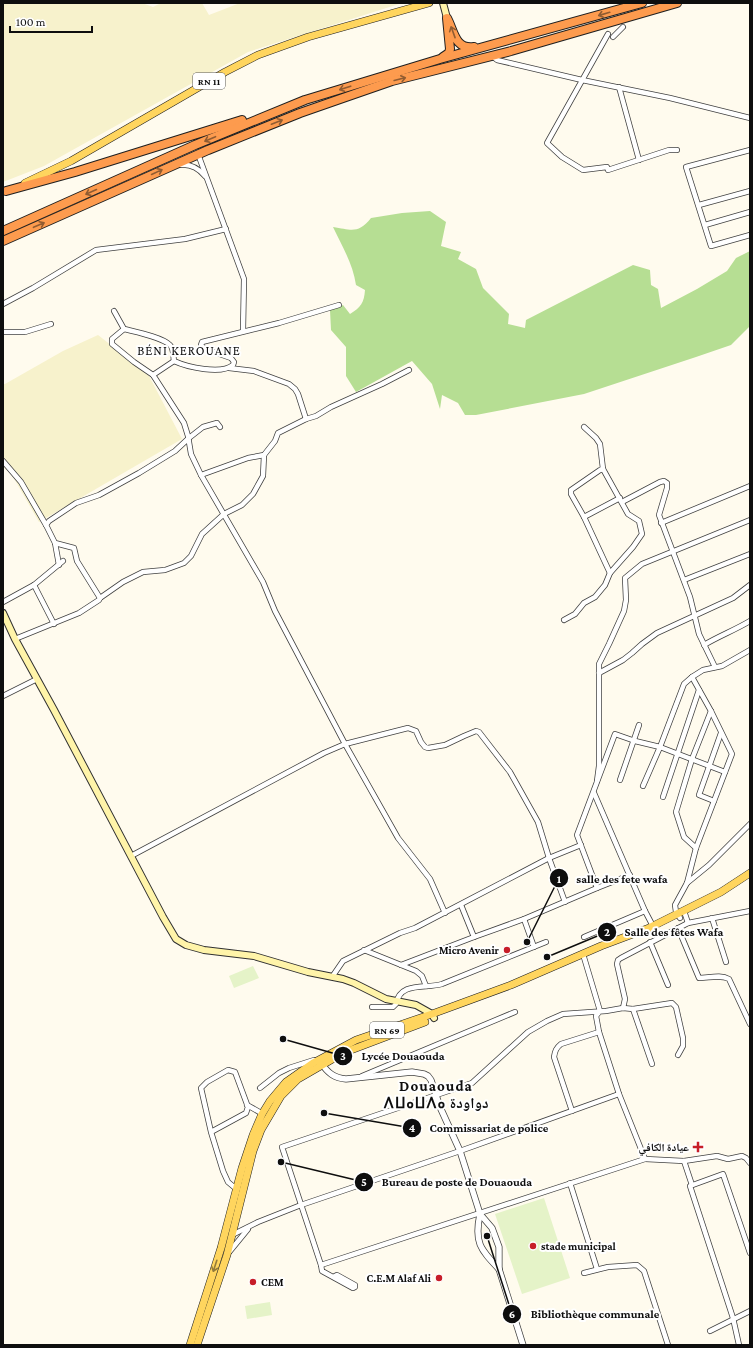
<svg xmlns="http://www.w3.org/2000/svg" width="753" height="1348" viewBox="0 0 753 1348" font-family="'Crimson Pro','Noto Naskh Arabic','Noto Sans Tifinagh',serif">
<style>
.farmland{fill:#f7f2cc}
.forest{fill:#b6de93}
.pitch{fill:#e5f3c8}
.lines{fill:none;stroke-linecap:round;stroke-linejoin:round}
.minor-casing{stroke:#414141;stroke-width:6}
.tertiary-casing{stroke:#414141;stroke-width:7}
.secondary-casing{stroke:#303030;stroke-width:8}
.primary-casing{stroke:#1f1f1f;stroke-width:8}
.motorway-casing{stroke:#1f1f1f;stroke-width:10}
.minor{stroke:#fff;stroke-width:4.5}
.tertiary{stroke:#fff;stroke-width:5.5}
.secondary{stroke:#fff4a9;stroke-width:6}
.primary{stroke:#ffd55e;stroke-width:7}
.motorway{stroke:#fd9b4e;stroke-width:8}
.oneway{stroke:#915c31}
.oneway2{stroke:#937b3a}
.poi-dot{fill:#c71d28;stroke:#fff;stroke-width:1.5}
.labels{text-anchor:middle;stroke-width:4;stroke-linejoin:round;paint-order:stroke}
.shield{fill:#fff;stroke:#565656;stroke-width:1}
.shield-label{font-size:10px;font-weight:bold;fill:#0e0e0e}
.poi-label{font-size:11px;font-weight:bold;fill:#0e0e0e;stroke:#fff;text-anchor:end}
.quarter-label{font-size:13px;letter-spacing:1px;fill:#0e0e0e;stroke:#fff}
.district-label{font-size:15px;font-weight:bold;letter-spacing:1px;fill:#0e0e0e;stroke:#fff}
.leader{fill:none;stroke:#0e0e0e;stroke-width:1.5}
.callout-dot{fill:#0e0e0e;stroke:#fff;stroke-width:1.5}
.mark-label{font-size:12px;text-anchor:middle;font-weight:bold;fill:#fff}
.callout-label{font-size:12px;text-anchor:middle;font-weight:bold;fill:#0e0e0e;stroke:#fff;stroke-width:4;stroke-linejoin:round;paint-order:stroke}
</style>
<rect width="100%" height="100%" fill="#fffbee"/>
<g class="farmland">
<path d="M3,3H142L153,7L161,3H202L209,15L240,3L399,4L248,52L44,166L3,182Z"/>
<path d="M98,335L148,374L182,439L39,522L12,475L3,467V384H5L63,351Z"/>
</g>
<path class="forest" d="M430,211L446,222L441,246L461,252L458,259L476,269L483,288L509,314L508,324L525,328L526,320L633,265L650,270L651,285L658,289L661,308L697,289L727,271L736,258L750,251V326L731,345L696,357L584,394L476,415H465L458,403L442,395L440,409L432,384L412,361L356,392L346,376V347L331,330L330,310L343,305L350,314C361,307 364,303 365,290L356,285C353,264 342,246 333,227C352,230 358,234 371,218L402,213Z"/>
<g class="pitch">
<path d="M253,966L259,978L234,988L229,976Z"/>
<path d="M544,1198L570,1278L522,1294L495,1214Z"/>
<path d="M270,1302L272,1315L247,1319L245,1306Z"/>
</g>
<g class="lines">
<g class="minor-casing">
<g id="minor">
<path d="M608,34L547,143L562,157L583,170L607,167L608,170L669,150H677"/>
<path d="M613,37L623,27"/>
<path d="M492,56L497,60L582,80L670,98L750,118"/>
<path d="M619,87L639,160"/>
<path d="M750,150L686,167L711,246L750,235"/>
<path d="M198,154L244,279L243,331"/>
<path d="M181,165C191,164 199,169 205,176"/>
<path d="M699,205L750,191"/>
<path d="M705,225L750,212"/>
<path d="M3,304L33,288L96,250L185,239L226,229"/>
<path d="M114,311L124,329C136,332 162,337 170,345C174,349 173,356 174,361C187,367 221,375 233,365L234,362L231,358L205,349L201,345L202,342L279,323L339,305"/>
<path d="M124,329L112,339V344L134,362L153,375L184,423L188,436L191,454L201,475L263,582L275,611L345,744L398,838L430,879L445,913"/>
<path d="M3,332H25L51,324"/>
<path d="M229,368L254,371L289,384L295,389L298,394L306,419"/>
<path d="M153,375L174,361"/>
<path d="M3,461L21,482L46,525"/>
<path d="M603,469L600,470L571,490V494L584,517L610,573"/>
<path d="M201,475L248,458L264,455"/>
<path d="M622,502L660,482L664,481L667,483V488L659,515L690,597L699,634L715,667"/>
<path d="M584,517L620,498"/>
<path d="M661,523L750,486"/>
<path d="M55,543L59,565"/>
<path d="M684,580L750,554"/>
<path d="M34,585L54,624"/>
<path d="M100,598L77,561L74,548L55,543L46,525L49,521L76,503L99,495L139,473L175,451L189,438L203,427L217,423L220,427"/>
<path d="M3,602L34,585L63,561"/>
<path d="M564,620L575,614L584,603L595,597L605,585L610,573L633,547L642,534L639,521L628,514L603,469L600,444L596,438L584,427"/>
<path d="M15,639L79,613L99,600L100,598L123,582L143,572L165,570L184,563L191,556L202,534L224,514L242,505L253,494L263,476L264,455L275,441L278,433L306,419L316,416L331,407L382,384L409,370"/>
<path d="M704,645C719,636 735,630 750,621"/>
<path d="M599,673L623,660L632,653L642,644L657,633L733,598L750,585"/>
<path d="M3,696L37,679"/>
<path d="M620,780L639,725"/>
<path d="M597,781L599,766V664L609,644L624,611L626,600L625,578L642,564L750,520"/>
<path d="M643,786L660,747L684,684L692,677"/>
<path d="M594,793L645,911L655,930"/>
<path d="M663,797L699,690"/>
<path d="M714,801L699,795L721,733"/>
<path d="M696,848L684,837L676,812L692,759L711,711"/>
<path d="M131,856L324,753L345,744L408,728L416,731L421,742L425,747L428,748L445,745L464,736L476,731L479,732L510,772L538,822L549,858L581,845"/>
<path d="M687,883L709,865L750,824"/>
<path d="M597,888L630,875"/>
<path d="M684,911L688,923"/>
<path d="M680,918L676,912L675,905L687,883L696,848L732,754L711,711L692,677L703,670L722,666L750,650"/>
<path d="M712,918L726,962"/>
<path d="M678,928L699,978C709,978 720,974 729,979L750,1024"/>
<path d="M474,937L524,919"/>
<path d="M584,937L645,911"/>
<path d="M650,942L668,985"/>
<path d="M534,947L524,919L597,888L577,835L615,734L635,741L660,747L725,772"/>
<path d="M364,950L416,971L422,976L426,986"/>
<path d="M583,954L600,1011L596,1016L599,1032L619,1094L645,1159L321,1265L282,1147L472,1083L528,1032L547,1021L563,1014L606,1011L623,1008L633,1009L672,1003L676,1007L683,1038V1046L678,1055"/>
<path d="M401,965L474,937L461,905"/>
<path d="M332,977L343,961L400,933L415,928L549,858L565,902"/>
<path d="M372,1007H393L396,1004C400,981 426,989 442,984L546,942"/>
<path d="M623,1008L625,999L617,964L618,960L621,958L688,923L750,911"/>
<path d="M633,1009L652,1064"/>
<path d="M362,1076L515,1012"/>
<path d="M260,1088L279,1073L289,1068L314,1060"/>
<path d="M247,1105L263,1114"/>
<path d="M572,1111L554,1057C555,1051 556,1048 561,1044L599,1032"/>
<path d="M211,1132L246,1113L248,1107L235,1072L228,1070L207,1082L201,1088L211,1132L223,1171L228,1182L234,1187L237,1188"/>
<path d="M645,1159L684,1161L717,1156L728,1159L742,1156L746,1158L750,1163"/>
<path d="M684,1161L692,1185"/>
<path d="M570,1183L597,1269"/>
<path d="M232,1235L258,1222L301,1205L460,1151L619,1094"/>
<path d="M230,1251L248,1229"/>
<path d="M321,1265L322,1271L353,1288L355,1287V1285L337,1275L333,1277"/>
<path d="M584,1273L608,1267L637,1265L644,1271L668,1345"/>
<path d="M710,1331L750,1311"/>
<path d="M739,1345L733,1318L690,1186L723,1174L750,1253"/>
</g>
</g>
<g class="tertiary-casing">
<g id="tertiary">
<path d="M321,1063C328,1073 334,1078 346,1079L412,1072L424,1074L428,1076L431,1080L440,1107L460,1151L480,1214L492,1228L499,1247V1269L523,1345"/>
<path d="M480,1214C474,1242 480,1249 499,1269"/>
</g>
</g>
<g class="secondary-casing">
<g id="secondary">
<path d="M443,3L447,18"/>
<path d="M3,613L15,639L54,710L163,917L176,939L186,945L204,950L254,956L308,972L343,979L354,983L386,999L416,1005L432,1014L434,1018"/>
</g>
</g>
<g class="primary-casing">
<g id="primary">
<path d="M25,183L71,161L225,72L258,55L308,37L429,3"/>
<path d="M190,1345L221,1248L242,1168L253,1135L262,1114L270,1101L286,1082L313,1063L356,1040L432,1014L511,985L601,946L649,928L721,892L750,873"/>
<path d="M197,1345L227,1255L253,1151L261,1130L281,1096L298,1079L343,1053L425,1022"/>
</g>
</g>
<g class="motorway-casing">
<g id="motorway">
<path d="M443,57L449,53L450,49L447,18C454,31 455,50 474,47"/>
<path d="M6,191L75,172L242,120"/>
<path d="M3,231L195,145L305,100L440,59L642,3"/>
<path d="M3,241L208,150L300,113L343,98L392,81L511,51L677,3"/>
</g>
</g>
<use href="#minor" class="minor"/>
<use href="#tertiary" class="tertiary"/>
<use href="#secondary" class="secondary"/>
<use href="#primary" class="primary"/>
<use href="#motorway" class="motorway"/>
</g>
<defs><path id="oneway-shaft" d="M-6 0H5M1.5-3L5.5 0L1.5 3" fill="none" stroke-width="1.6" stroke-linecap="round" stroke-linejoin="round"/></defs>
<g class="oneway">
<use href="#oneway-shaft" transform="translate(604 14) rotate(164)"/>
<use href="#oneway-shaft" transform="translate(453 32) rotate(-110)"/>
<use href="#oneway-shaft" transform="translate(400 79) rotate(-14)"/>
<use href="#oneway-shaft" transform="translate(345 88) rotate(162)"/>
<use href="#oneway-shaft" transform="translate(277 122) rotate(-21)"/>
<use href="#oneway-shaft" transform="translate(210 139) rotate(157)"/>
<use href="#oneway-shaft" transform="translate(157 172) rotate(-25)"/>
<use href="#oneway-shaft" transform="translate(91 192) rotate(156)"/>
<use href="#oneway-shaft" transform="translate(39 225) rotate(-23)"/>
</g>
<use class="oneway2" href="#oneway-shaft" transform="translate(215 1266) rotate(108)"/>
<g class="poi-dot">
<circle cx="507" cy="950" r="4"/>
<path d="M696 1141h4v4h4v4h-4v4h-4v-4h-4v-4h4z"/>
<circle cx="533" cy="1246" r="4"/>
<circle cx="439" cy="1278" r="4"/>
<circle cx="253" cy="1282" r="4"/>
</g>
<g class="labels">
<g class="shield">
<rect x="193" y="73" width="32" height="16" rx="3"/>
<rect x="370" y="1022" width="34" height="16" rx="3"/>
</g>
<g class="shield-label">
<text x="209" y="85">RN 11</text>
<text x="387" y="1034">RN 69</text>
</g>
<g class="poi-label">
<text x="499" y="954">Micro Avenir</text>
<text x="689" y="1151">عيادة الكافي</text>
<text x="541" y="1250" text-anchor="start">stade municipal</text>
<text x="431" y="1282">C.E.M Alaf Ali</text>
<text x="261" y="1286" text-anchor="start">CEM</text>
</g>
<g class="quarter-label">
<text x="189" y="355">BÉNI KEROUANE</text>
</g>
<g class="district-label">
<text x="436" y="1091">Douaouda<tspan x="436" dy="17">ⴷⵡⴰⵡⴷⴰ دواودة</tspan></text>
</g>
</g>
<path class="leader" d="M527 942L559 878M547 957L607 932M283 1039L343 1056M324 1113L412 1128M281 1162L364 1182M487 1236L512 1314"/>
<g class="callout-dot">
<circle cx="527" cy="942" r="4"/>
<circle cx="547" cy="957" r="4"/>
<circle cx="283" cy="1039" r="4"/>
<circle cx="324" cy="1113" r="4"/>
<circle cx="281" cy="1162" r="4"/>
<circle cx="487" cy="1236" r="4"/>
<circle cx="559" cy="878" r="10"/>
<circle cx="607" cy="932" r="10"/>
<circle cx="343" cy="1056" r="10"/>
<circle cx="412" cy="1128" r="10"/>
<circle cx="364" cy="1182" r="10"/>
<circle cx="512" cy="1314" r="10"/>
</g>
<g class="mark-label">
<text x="559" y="883">1</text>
<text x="607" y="936">2</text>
<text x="343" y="1060">3</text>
<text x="412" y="1132">4</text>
<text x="364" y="1186">5</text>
<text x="512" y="1318">6</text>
</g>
<g class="callout-label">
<text x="622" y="883">salle des fete wafa</text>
<text x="674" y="936">Salle des fêtes Wafa</text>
<text x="403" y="1060">Lycée Douaouda</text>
<text x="489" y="1132">Commissariat de police</text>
<text x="457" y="1186">Bureau de poste de Douaouda</text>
<text x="595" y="1318">Bibliothèque communale</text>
</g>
<rect width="753" height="1348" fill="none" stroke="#0e0e0e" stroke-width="8"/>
<path d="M10 26v6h82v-6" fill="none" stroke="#0e0e0e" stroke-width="2"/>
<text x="16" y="26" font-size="12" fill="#0e0e0e" stroke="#ffffff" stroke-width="3" paint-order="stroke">100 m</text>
</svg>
